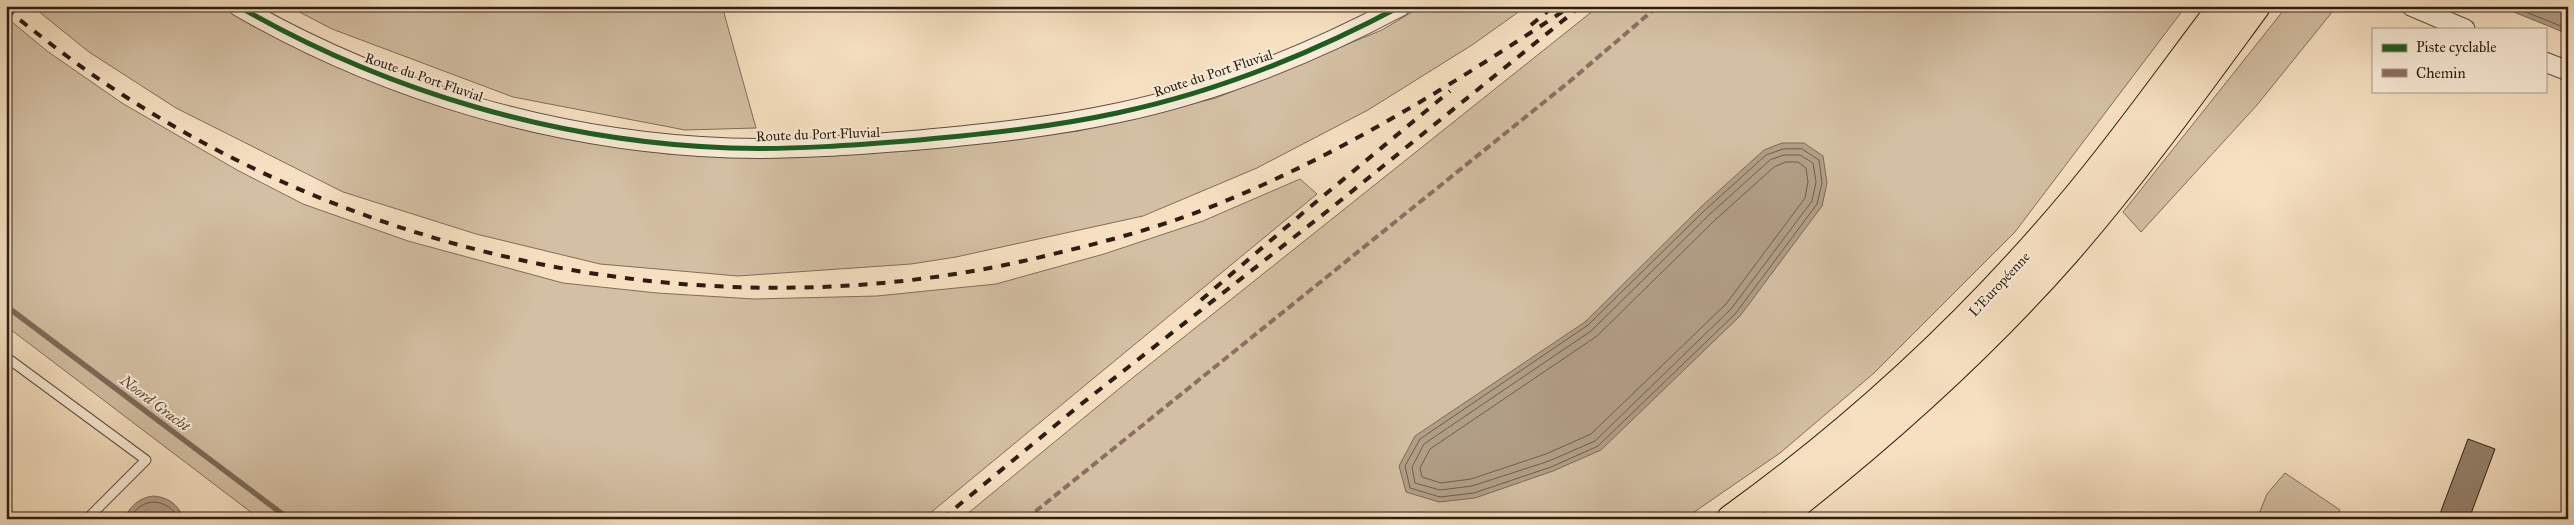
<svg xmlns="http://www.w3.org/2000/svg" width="2574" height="525" viewBox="0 0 2574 525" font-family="'IM FELL Great Primer',serif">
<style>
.green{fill:#d3bfa3;stroke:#7f6e5a}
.water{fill:#b19e86;stroke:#7b6a58}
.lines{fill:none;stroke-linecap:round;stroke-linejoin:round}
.shore{stroke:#6e5e4c;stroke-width:1}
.stream{stroke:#7b6a58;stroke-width:5.5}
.building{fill:#95826d;stroke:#2b1d12}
.service-casing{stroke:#5e4e3e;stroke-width:11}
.minor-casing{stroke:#5e4e3e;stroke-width:21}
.motorway-casing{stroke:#2b1d12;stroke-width:30}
.service{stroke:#f9ebd7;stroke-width:9}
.minor{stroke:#f9ebd7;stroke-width:19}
.motorway{stroke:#f6e0c1;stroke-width:28}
.rail{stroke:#2b1d12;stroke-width:4;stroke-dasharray:9 9;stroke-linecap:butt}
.quiet{stroke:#8d6e63;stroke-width:4;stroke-dasharray:8 4;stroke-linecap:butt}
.cycleway-casing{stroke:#f9ebd7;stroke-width:8}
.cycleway{stroke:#1b5e20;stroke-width:5}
.labels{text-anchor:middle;stroke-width:4;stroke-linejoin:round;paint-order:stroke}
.street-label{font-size:14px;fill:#2b1d12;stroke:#f9ebd7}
.water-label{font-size:15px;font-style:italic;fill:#5a4a3b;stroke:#f9ebd7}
</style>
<rect width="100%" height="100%" fill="#f6e0c1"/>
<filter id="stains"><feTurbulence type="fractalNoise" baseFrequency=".004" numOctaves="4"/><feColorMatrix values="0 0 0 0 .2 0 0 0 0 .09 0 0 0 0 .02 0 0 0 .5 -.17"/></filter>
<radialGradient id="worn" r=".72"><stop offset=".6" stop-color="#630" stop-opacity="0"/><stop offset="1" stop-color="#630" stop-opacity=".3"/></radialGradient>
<g class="green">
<path d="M32,6H221L308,54L418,99L532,132L668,154L859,153L992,142L1078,131L1216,98L1382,30L1422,6H1527L1472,45L1368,110L1257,168L1143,216L956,257L911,264L738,276L600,264L476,234L343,192L176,108L89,52Z"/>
<path d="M288,6H722L756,128L685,130L513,97L332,29Z"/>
<path d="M1599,6H2186L2015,232L1874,373L1780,453L1684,519H961L1120,388Z"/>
<path d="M2287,6H2337L2257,105L2141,232L2123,212Z"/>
<path d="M6,17L47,51L122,103L237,170L303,204L408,241L563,283L657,293L754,299L877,296L996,284L1104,254L1203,221L1300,179L1317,194L923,519H260L6,326Z"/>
<path d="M2285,473L2340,510L2335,519H2257L2267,494Z"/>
</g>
<g class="water">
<path d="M2499,6H2568V34Z"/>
<path d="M1782,143H1804L1823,156L1827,183L1822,206L1740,316L1601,450L1553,471L1475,498L1439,502L1406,492L1399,466L1415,436L1585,322L1702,206L1764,150Z"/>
<path d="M153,496C168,497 178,504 184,519H124C130,506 139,498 153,496Z"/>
</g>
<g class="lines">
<g class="shore">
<path d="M2511,6L2568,29"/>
<path d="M1802,149L1819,160L1822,183L1817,204L1736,313L1598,446L1551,467L1474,493L1440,497L1410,488L1405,466L1420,439L1588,325L1705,210L1766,155L1783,149Z"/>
<path d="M1784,155H1800L1813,163L1816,182L1812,201L1731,309L1595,441L1549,461L1472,486L1440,490L1415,483L1412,467L1424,444L1591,331L1710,214L1770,160Z"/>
<path d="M1786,162H1798L1806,168L1808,182L1805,198L1726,304L1591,434L1546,454L1471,479L1441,483L1422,477L1420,468L1430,449L1597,336L1715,220L1774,167Z"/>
<path d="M130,519C140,496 168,497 179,519"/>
</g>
<path class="stream" d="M6,306L289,519"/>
</g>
<path class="building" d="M2468,439L2495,449L2469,519H2438Z"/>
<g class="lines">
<g class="service-casing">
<path id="service" d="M6,357L146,460L87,519"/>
</g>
<g class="minor-casing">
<g id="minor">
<path d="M238,6C387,92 558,142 730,148C793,150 856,145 919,140C985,134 1052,127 1117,113C1217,92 1311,54 1401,6"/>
<path d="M2411,6L2465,29"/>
<path d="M2545,62L2568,71"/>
</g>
</g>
<g class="motorway-casing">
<g id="motorway">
<path d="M1731,519C1859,427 1975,319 2076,198C2128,136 2174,70 2223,6"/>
<path d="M1777,519C1881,438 1979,351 2066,252C2134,174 2195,89 2256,6"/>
</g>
</g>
<use href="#service" class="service"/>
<use href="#minor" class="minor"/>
<use href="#motorway" class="motorway"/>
<g class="rail">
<path d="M6,9C44,39 82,69 123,95C390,269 734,332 1045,256C1100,243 1155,229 1208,208C1338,157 1455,83 1571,6"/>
<path d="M1531,25L1554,6"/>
<path d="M1201,300L1304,212L1450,91"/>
<path d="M942,519L1080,405L1330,209L1581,6"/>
</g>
<path class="quiet" d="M1026,519L1569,82L1658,6"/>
<g class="cycleway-casing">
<path id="cycleway" d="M238,6C387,92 558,142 730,148C793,150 856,145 919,140C985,134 1052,127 1117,113C1217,92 1311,54 1401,6"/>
</g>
<use href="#cycleway" class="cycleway"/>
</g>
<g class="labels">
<g class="street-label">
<text transform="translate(1213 73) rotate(-18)" y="5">Route du Port Fluvial</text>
<text transform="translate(424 77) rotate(19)" y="5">Route du Port Fluvial</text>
<text transform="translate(818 134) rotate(-2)" y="5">Route du Port Fluvial</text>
<text transform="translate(1999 284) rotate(-47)" y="5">L'Européenne</text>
</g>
<g class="water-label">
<text transform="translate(155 403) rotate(37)" y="5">Noord Gracht</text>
</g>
</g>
<rect width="2574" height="525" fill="none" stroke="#f6e0c1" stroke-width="25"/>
<rect x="8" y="8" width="2559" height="510" fill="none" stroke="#2b1d12" stroke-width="2.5"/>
<rect x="12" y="12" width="2549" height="500" fill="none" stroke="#2b1d12"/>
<rect x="2372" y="28" width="175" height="65" fill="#f9ebd7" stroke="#a79988"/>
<rect x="2382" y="44" width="25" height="8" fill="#1b5e20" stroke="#a79988"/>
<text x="2416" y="52" font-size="15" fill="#2b1d12">Piste cyclable</text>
<rect x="2382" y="69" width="25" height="8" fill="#8d6e63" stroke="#a79988"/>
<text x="2416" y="78" font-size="15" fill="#2b1d12">Chemin</text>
<rect width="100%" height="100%" filter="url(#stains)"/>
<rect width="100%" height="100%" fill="url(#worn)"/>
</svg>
